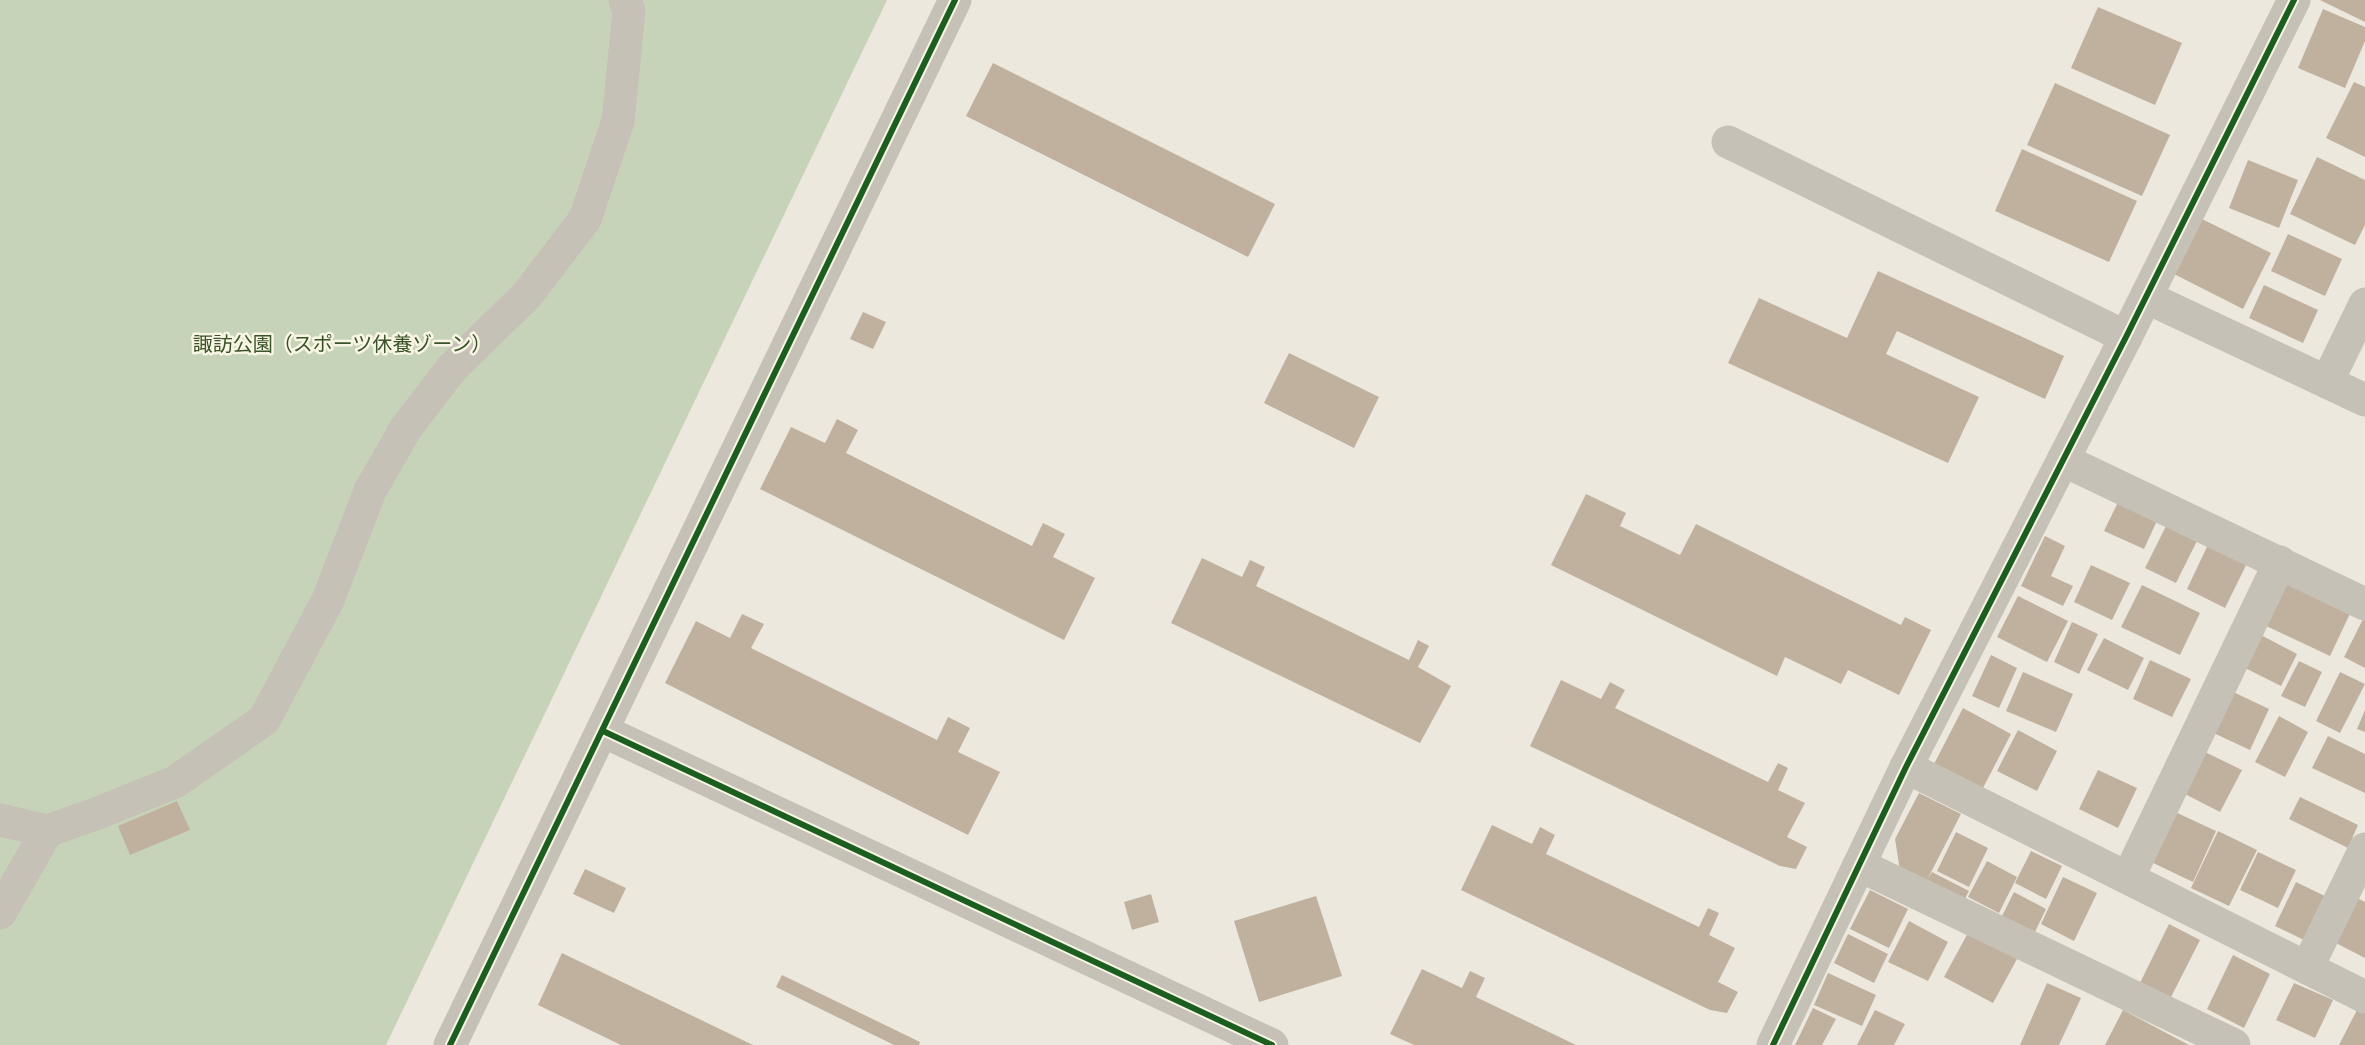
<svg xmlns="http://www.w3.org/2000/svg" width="2365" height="1045" viewBox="0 0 2365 1045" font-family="'DejaVu Sans','Noto Sans JP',sans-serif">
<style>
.green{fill:#c7d3b8}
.building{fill:#c0b19f}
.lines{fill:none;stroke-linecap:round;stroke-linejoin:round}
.minor{stroke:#c5c1b7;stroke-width:33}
.cycleway-casing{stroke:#f9f5e5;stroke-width:10}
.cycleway{stroke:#1b5e20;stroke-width:6}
.labels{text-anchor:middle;stroke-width:5;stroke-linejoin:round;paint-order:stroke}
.park-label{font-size:20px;fill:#395429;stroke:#f9f5e5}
</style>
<rect width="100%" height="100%" fill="#ece8de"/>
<path class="green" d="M0,0H887L386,1045H0Z"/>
<g class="building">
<path d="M2320,0H2365V22Z"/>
<path d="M2098,7L2182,43L2155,105L2071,68Z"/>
<path d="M2323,9L2365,27V41L2345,88L2298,68Z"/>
<path d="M993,63L1275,204L1248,257L966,116Z"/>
<path d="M2354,82L2365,87V157L2326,138Z"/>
<path d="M2055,83L2170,135L2142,196L2027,145Z"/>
<path d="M2022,149L2137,201L2109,262L1995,211Z"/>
<path d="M2317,157L2365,180V225L2355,245L2290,214Z"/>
<path d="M2248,160L2298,180L2279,228L2229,208Z"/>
<path d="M2202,219L2271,253L2243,309L2174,274Z"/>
<path d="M2288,234L2342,259L2325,296L2271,271Z"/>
<path d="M1878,271L2064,356L2045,399L1897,331L1886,354L1979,397L1948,463L1728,363L1759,298L1847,338Z"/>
<path d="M2264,285L2318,310L2303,343L2249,318Z"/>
<path d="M863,312L886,322L873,349L850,339Z"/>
<path d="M1289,353L1379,397L1354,448L1264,403Z"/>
<path d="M837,419L858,430L846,453L1032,546L1043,523L1065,534L1053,557L1095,578L1064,640L760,489L791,427L825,443Z"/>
<path d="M1586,494L1626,513L1620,526L1680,555L1696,524L1901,625L1905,617L1931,630L1899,695L1848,670L1841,684L1785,657L1777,676L1551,565Z"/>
<path d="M2122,494L2161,512L2144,549L2104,531Z"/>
<path d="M2167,524L2198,539L2176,583L2145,568Z"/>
<path d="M2214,532L2253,551L2225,608L2187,589Z"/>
<path d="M2045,536L2065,546L2051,576L2073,586L2063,606L2021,586Z"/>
<path d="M1202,558L1242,577L1250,560L1265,567L1256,586L1409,660L1418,640L1429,646L1418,667L1451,686L1420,743L1171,623Z"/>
<path d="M2091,565L2130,583L2112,620L2074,602Z"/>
<path d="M2288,569L2356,601L2330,656L2262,624Z"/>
<path d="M2142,585L2200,613L2180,655L2121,627Z"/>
<path d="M2018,596L2068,621L2047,662L1997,637Z"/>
<path d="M742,614L764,624L751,648L937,740L948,717L970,728L958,752L1000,772L968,835L665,683L696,621L730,638Z"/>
<path d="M2365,615V668L2344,657Z"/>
<path d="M2072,622L2098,634L2079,674L2054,662Z"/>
<path d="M2257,633L2297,654L2281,686L2241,666Z"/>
<path d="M2104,638L2144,658L2128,690L2087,670Z"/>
<path d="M1991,655L2017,668L1999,708L1972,696Z"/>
<path d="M2150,660L2191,679L2172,717L2133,699Z"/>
<path d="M2299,661L2322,672L2305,707L2281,696Z"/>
<path d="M2023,672L2073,694L2056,732L2006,711Z"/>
<path d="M2340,672L2365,684L2340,733L2316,721Z"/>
<path d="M1561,680L1601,699L1610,682L1625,690L1615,708L1768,782L1778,763L1788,768L1778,790L1805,803L1787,837L1807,847L1796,869L1780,866L1530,746Z"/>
<path d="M2227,689L2269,709L2250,750L2207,730Z"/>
<path d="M1963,708L2011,734L1983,788L1934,764Z"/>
<path d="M2365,710V732L2357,729Z"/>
<path d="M2279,716L2308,732L2285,777L2255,762Z"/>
<path d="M2018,730L2057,751L2037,791L1997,771Z"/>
<path d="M2328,736L2365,754V793L2312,768Z"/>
<path d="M2205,752L2242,770L2220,812L2183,793Z"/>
<path d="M2098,770L2137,788L2118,828L2079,809Z"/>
<path d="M1919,793L1961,814L1927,880L1932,872L1969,891L1962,904L1901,877L1895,839Z"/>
<path d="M2300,797L2358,825L2348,848L2289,819Z"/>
<path d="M177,801L190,830L130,855L118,826Z"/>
<path d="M2173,811L2216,831L2193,882L2149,861Z"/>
<path d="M1492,825L1532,844L1540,827L1555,835L1546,854L1699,927L1708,908L1719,913L1709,935L1735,948L1718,982L1738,992L1727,1013L1710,1010L1461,890Z"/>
<path d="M2218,831L2257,850L2229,906L2191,888Z"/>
<path d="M1956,832L1988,848L1969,887L1937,871Z"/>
<path d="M2031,851L2062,866L2046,899L2015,883Z"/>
<path d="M2258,852L2296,870L2278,908L2240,890Z"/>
<path d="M1987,861L2017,877L1999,913L1968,897Z"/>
<path d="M585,869L626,888L614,913L573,894Z"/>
<path d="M2063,877L2097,893L2074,941L2041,924Z"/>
<path d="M2296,882L2331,899L2310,943L2275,926Z"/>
<path d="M1870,890L1908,909L1889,948L1850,929Z"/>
<path d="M2014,892L2046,909L2033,936L2000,920Z"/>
<path d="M1151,894L1159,922L1132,930L1124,902Z"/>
<path d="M1316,896L1342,976L1259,1002L1234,921Z"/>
<path d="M2353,896L2365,902V958L2330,940Z"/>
<path d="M1909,921L1948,942L1928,981L1888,962Z"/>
<path d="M2169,924L2200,940L2169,1001L2139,985Z"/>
<path d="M1968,933L2017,959L1993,1003L1944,977Z"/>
<path d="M1848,934L1888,954L1874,983L1834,963Z"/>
<path d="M562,953L753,1045H621L538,1005Z"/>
<path d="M2233,955L2270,974L2244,1028L2207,1009Z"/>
<path d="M1422,969L1462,988L1470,971L1485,978L1476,997L1576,1045H1414L1390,1034Z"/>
<path d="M1828,973L1876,995L1862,1026L1814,1005Z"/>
<path d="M782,975L920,1042L919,1045H894L776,987Z"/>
<path d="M2047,983L2081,998L2059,1045H2020Z"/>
<path d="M2294,983L2333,1000L2315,1038L2276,1020Z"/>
<path d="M1813,1008L1836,1019L1822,1045H1795Z"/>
<path d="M2358,1008L2365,1012V1045H2339Z"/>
<path d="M1875,1010L1905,1024L1894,1045H1857Z"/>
<path d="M2123,1010L2189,1045H2105Z"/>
</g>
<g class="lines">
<g class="minor">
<path d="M1728,142L2126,337"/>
<path d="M2146,297L2365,400"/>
<path d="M2327,382L2365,304"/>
<path d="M2063,460L2365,604"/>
<path d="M603,731L1272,1045"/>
<path d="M1906,767L2365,997"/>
<path d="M0,820L47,831L93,815L175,782L264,720L328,600L370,491L406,428L452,368L527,295L585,219L618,121L629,11L625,0"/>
<path d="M1859,865L2234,1045"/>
<path d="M2128,878L2280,562"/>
<path d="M0,913L47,831"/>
<path d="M2307,968L2365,849"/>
<path d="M450,1045L955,0"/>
<path d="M1773,1045L1906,767L2126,337L2294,0"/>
</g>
<g class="cycleway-casing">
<g id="cycleway">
<path d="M603,731L1272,1045"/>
<path d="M450,1045L955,0"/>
<path d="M1773,1045L1906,767L2126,337L2294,0"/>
</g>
</g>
<use href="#cycleway" class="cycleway"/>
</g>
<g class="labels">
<g class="park-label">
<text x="342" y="351">諏訪公園（スポーツ休養ゾーン）</text>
</g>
</g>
</svg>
